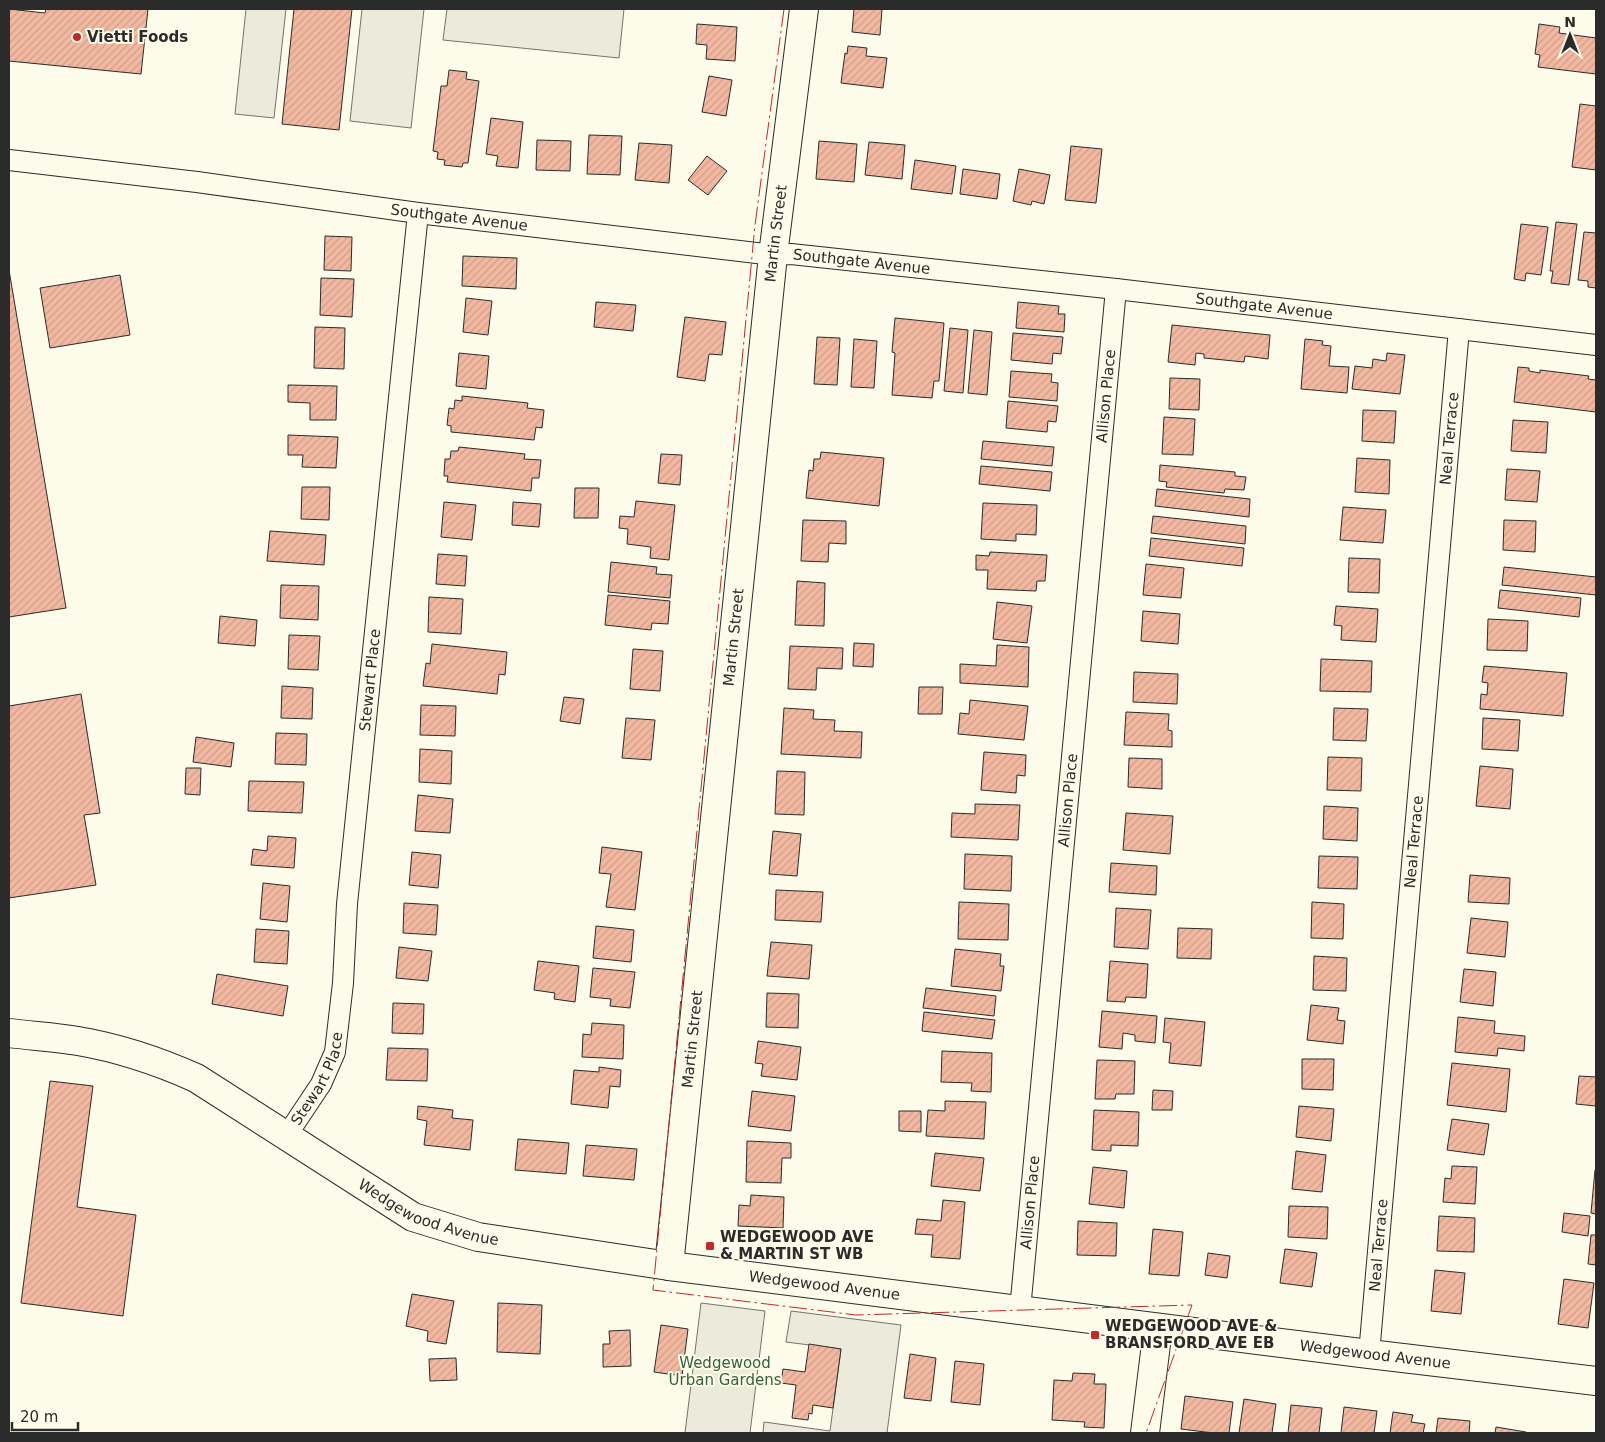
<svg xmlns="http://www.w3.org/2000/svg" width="1605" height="1442" viewBox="0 0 1605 1442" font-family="'DejaVu Sans',sans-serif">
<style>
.green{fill:#ecebdb;stroke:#74746e}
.parking{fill:#eceadb;stroke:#74746e}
.building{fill:url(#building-hatch);stroke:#2b2b2b}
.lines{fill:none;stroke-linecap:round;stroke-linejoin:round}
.street-casing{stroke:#2b2b2b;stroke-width:22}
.secondary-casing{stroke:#2b2b2b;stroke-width:30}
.street{stroke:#fdfbea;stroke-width:20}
.secondary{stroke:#fdfbea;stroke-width:28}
.power{stroke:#c62828;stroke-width:1;stroke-dasharray:18 4 2.5 4;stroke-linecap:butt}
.poi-dot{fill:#c62828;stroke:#fdfbea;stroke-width:2}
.labels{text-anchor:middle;stroke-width:4;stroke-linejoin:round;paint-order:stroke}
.poi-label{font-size:15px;font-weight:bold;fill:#2b2b2b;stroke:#fdfbea;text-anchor:start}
.street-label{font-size:15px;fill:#2b2b2b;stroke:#fdfbea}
.park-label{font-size:15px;fill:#34623c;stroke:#fdfbea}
</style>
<defs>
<pattern id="building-hatch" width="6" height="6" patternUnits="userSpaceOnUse" patternTransform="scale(1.25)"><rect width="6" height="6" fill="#f2b8a0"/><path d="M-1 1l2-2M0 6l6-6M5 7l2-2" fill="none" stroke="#d09e8a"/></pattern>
</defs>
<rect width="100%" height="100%" fill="#fdfbea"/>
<g class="green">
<path d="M447,9H624L619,58L443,40Z"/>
<path d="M701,1303L765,1311L750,1433H685Z"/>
</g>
<g class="parking">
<path d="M246,9H286L274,118L235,114Z"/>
<path d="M362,9H424L411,128L350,121Z"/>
<path d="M791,1311L901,1325L887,1433H763L764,1422L830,1431L841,1349L786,1342Z"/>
</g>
<g class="building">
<path d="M9,9L45,13L46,9H148L141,74L9,61Z"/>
<path d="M294,9H352L339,130L282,124Z"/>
<path d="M854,9H882L880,35L852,32Z"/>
<path d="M697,24L737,27L735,61L706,59L707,45L696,44Z"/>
<path d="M1539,24L1560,27L1559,33L1596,38V74L1538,67L1540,55L1535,54Z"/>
<path d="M848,46L867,48L866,56L887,58L883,88L841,83L845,53L847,54Z"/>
<path d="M449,70L467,72L466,79L479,81L468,163H463L462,167L444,165L445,160L437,159L438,152L433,151L441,86H447Z"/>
<path d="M709,76L732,80L726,116L702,112Z"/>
<path d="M1580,104L1596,106V170L1572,167Z"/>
<path d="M491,118L523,122L518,168L496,166L498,156L486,154Z"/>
<path d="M589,135L622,136L620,175L587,174Z"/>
<path d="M537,140L571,141L570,171L536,170Z"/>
<path d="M819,141L857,144L854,182L816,179Z"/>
<path d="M869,142L905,145L902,179L865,175Z"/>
<path d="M639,143L672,145L669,183L635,180Z"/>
<path d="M1071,146L1102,149L1096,203L1065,200Z"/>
<path d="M707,156L727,171L708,195L688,180Z"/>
<path d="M915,160L956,166L952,194L911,189Z"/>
<path d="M963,169L1000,174L997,199L960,194Z"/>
<path d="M1019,169L1050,175L1044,204L1032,201L1031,205L1013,201Z"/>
<path d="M1556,222L1577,224L1569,285L1551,283L1553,271H1550Z"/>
<path d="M1521,224L1548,227L1541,275L1526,273L1525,281L1514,279Z"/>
<path d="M1584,232L1596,233V288L1588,287V281L1578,280Z"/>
<path d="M325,236L352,237L351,271L324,270Z"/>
<path d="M463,256L517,258L516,289L462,286Z"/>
<path d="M9,270L66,608L9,617Z"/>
<path d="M120,275L130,335L50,348L40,288Z"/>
<path d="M321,278L354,279L352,317L320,315Z"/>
<path d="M466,298L492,301L488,335L463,332Z"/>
<path d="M596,302L636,305L633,331L594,327Z"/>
<path d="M1018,302L1059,306L1058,314H1065L1064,332L1016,328Z"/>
<path d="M685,317L726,322L722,355L709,354L705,381L677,377Z"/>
<path d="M895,318L944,323L939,381H934L932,398L892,395L895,353L892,352Z"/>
<path d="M1172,325L1270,335L1268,359L1245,356L1244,362L1204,358V354L1196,353L1195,365L1168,362Z"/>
<path d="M315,327L345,328L344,369L314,368Z"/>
<path d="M950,328L968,330L963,393L944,391Z"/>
<path d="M974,330L992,332L987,395L968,393Z"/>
<path d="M1013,333L1063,337L1061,354L1053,353L1052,364L1011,360Z"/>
<path d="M817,337L840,338L837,385L814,384Z"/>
<path d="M854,339L877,341L874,388L851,387Z"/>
<path d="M1305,339L1323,341L1322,345L1331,346L1329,366L1349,367L1347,393L1301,389Z"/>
<path d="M459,353L489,356L486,389L456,386Z"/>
<path d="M1387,353L1405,355L1400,394L1352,389L1355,366L1372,368L1373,359L1386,361Z"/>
<path d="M1518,367L1529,368V371L1540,373V370L1589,376L1588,379L1596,380V412L1514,402Z"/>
<path d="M1011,371L1052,374L1051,382L1058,383L1057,401L1009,397Z"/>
<path d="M1170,378L1200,379L1199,410L1169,409Z"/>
<path d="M288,385L337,386L336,420H310V403L288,402Z"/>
<path d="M462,396L528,403L527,408L544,410L542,428L536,427L534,440L451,432V426L447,425L449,408L454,409L455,400L462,401Z"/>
<path d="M1008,401L1058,406L1056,422L1048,421L1047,432L1006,428Z"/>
<path d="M1363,410L1396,411L1394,443L1362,441Z"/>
<path d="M1164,417L1195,419L1193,455L1162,454Z"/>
<path d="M1513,420L1548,422L1546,453L1511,451Z"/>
<path d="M288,435L338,437L336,468L302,467L303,455H288Z"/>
<path d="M983,441L1054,447L1052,466L981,459Z"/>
<path d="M459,447L525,454L524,459L541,460L539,478H532L531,491L447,482L448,476H444L445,459H450L451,451H458Z"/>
<path d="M821,452L884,458L879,506L806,498L809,470L813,471L814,459H820Z"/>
<path d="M661,454L682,455L680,485L658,483Z"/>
<path d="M1357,458L1390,460L1389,494L1355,492Z"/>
<path d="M1160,465L1235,472V476L1246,477L1244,490L1225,489L1224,493L1166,487L1167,482L1159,481Z"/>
<path d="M981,466L1052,472L1050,491L979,484Z"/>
<path d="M1507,469L1540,471L1537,502L1505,500Z"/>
<path d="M302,487H330L329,520L301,519Z"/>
<path d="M575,488H599L598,518H574Z"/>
<path d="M1157,489L1250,499L1249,517L1155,506Z"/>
<path d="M636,501L675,505L669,560L650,558L651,547L627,544L628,529L619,528L620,516L634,517Z"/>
<path d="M444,502L476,505L472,540L441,537Z"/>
<path d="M513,502L541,504L539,527L512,525Z"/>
<path d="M983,503L1037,505L1036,535L1016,534V541L981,539Z"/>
<path d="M1343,507L1386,510L1383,543L1340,540Z"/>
<path d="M1153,516L1246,526L1245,544L1151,533Z"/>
<path d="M803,520L846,521V544L829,543L828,562L801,561Z"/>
<path d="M1504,520L1536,521L1535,552L1503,550Z"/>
<path d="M270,531L326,535L324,565L267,561Z"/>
<path d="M1151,538L1244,548L1242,566L1149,556Z"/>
<path d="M990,552L1047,555L1045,581H1037L1036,591L987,589L988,570H976V555L989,556Z"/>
<path d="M438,554L467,556L465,586L436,584Z"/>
<path d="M1349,558L1380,559L1379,593L1348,592Z"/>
<path d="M611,562L657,567L656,574L672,575L670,598L608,592Z"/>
<path d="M1146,564L1184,568L1181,598L1143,595Z"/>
<path d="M1504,567L1596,577V595L1502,585Z"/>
<path d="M797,581L825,583L824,626L795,625Z"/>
<path d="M281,585L319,586L318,620L280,618Z"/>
<path d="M1500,590L1581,598L1579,617L1498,608Z"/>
<path d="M608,595L670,601L668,624L652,623L651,630L605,625Z"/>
<path d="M429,597L463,599L461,634L428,632Z"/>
<path d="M997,602L1032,606L1027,643L993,639Z"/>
<path d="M1336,606L1378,609L1376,642L1341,640L1342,626L1334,625Z"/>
<path d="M1143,611L1180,614L1178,644L1141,641Z"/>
<path d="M220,616L257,620L255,646L218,643Z"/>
<path d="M1488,619L1528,621L1527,651L1487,650Z"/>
<path d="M289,635L320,636L318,670L288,669Z"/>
<path d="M854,643L874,644L873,667L853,666Z"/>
<path d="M432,644L507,652L505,675L499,674L497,694L423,686L426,663L430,664Z"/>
<path d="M997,645L1029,647L1028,687L960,683V664L996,666Z"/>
<path d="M790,646L843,648L842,669L817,668L816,690L788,689Z"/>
<path d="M633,649L663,651L660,691L630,689Z"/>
<path d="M1321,659L1372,661L1371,692L1320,691Z"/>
<path d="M1484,666L1567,673L1563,716L1480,709L1481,694L1487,695L1488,683L1482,682Z"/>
<path d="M1134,672L1178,674L1177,704L1133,702Z"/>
<path d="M282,686L313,688L312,719L281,718Z"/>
<path d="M919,687H943L942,714H918Z"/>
<path d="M81,694L100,813L84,815L96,885L9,898V706Z"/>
<path d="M564,697L584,699L580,724L560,721Z"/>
<path d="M970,700L1028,706L1024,740L958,734L960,713L969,714Z"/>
<path d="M421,705L456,706L455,736L420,735Z"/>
<path d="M784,708L814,710L813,719L835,720L834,731L862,732L861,758L781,754Z"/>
<path d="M1334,708L1368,709L1366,741L1333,740Z"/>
<path d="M1126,712L1169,714L1168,730L1172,731V747L1124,745Z"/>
<path d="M626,718L655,720L651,760L622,758Z"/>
<path d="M1483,718L1520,720L1518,751L1482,749Z"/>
<path d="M276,733L307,734L306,765L275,764Z"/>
<path d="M196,737L234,743L231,767L193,762Z"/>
<path d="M420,749L452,751L451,784L419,782Z"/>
<path d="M984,752L1026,755L1025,776L1017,775L1016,793L981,790Z"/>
<path d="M1328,757L1362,758L1361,791L1327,790Z"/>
<path d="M1129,758L1162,759V789L1128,787Z"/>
<path d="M1480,766L1513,769L1510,809L1476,806Z"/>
<path d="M186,768H201L200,795L185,794Z"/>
<path d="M777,771L805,772L804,815L775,814Z"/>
<path d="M249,781L304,782L302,813L248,811Z"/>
<path d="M418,795L453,799L450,833L415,831Z"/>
<path d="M975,804L1020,805L1018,840L951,837L952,813L975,814Z"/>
<path d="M1324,806L1358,808L1357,841L1323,839Z"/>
<path d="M1126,813L1173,816L1170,854L1123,850Z"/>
<path d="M773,831L801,834L797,876L769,874Z"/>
<path d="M268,836L296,838L294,868L251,865L253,849L267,851Z"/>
<path d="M602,847L642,852L635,910L606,907L611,874L599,873Z"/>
<path d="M412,852L441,855L438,888L409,885Z"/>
<path d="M965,854L1012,856L1011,891L964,889Z"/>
<path d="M1319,856L1358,857L1357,889L1318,888Z"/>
<path d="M1111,863L1157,866L1156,895L1109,892Z"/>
<path d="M1470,875L1510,878L1509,904L1468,902Z"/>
<path d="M263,883L290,886L287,922L260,919Z"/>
<path d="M776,890L823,892L821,922L775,920Z"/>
<path d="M959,902L1009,904L1008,940L958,939Z"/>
<path d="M1312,902L1344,904L1343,939L1311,938Z"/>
<path d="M404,903L438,905L436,935L403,933Z"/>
<path d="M1116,908L1151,910L1148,949L1114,947Z"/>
<path d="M1471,918L1508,922L1505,957L1467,953Z"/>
<path d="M596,926L634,930L631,962L593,958Z"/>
<path d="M1178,928L1212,929L1211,959L1177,958Z"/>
<path d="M256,929L289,931L287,964L254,962Z"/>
<path d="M771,942L812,945L809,979L767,976Z"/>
<path d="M399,947L432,951L428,981L396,978Z"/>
<path d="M955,949L1001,954L1000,966H1004L1001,991L951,986Z"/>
<path d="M1314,956L1347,958L1346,991L1313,990Z"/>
<path d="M538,961L579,966L575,1002L554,999L555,993L534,990Z"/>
<path d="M1110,961L1148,964L1146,998L1126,997L1125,1002L1107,1001Z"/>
<path d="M593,968L635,972L630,1008L610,1006L611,999L590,997Z"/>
<path d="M1464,969L1496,972L1493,1006L1460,1002Z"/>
<path d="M217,974L288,986L283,1016L212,1004Z"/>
<path d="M926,988L996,996L994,1016L923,1008Z"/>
<path d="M767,993L799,994L798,1028L766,1027Z"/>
<path d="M393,1003L424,1004L423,1034L392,1033Z"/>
<path d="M1311,1005L1339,1008L1337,1020L1345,1021L1343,1044L1307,1040Z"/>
<path d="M1102,1011L1157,1016L1155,1043L1135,1041V1035L1123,1033L1122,1049L1099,1047Z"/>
<path d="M924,1012L995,1020L992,1039L922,1031Z"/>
<path d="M1458,1017L1495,1021L1494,1033L1525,1036L1524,1051L1498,1048L1497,1056L1455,1052Z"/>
<path d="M1165,1018L1205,1022L1201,1066L1169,1063L1171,1043L1163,1042Z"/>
<path d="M592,1023L624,1025L623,1059L582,1057L583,1034L591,1035Z"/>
<path d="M758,1041L801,1047L797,1080L761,1076L763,1064L755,1063Z"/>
<path d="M388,1048L428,1049L427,1081L386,1080Z"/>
<path d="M942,1051L992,1053L991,1092L971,1091L972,1083L941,1082Z"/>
<path d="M1302,1059H1334L1333,1090L1302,1089Z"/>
<path d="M1097,1060L1135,1061L1134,1094H1116L1115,1099H1095Z"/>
<path d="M1452,1063L1510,1069L1506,1112L1447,1105Z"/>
<path d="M599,1067L621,1070L620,1087L610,1086L608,1108L571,1104L574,1070L599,1072Z"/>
<path d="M1579,1076L1596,1077V1106L1576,1104Z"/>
<path d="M50,1081L93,1086L77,1207L136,1215L123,1316L21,1303Z"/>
<path d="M1153,1090L1173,1091L1172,1110H1152Z"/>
<path d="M752,1091L795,1096L791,1131L748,1126Z"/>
<path d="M945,1101L986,1102L984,1139L926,1136L928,1110L945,1111Z"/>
<path d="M418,1106L453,1110L452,1118L473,1120L470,1150L424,1145L427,1121L417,1119Z"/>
<path d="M1299,1106L1334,1109L1331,1141L1296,1137Z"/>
<path d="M1094,1110L1139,1112L1138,1146L1111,1145V1151L1092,1150Z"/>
<path d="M899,1111H921V1132L899,1131Z"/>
<path d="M1452,1119L1489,1124L1484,1155L1447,1150Z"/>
<path d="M518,1139L569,1143L566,1174L515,1170Z"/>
<path d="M747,1141L791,1143V1158H782L781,1183L746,1182Z"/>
<path d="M586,1145L637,1149L634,1180L583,1176Z"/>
<path d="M1296,1151L1326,1155L1322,1192L1292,1189Z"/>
<path d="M935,1153L984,1158L980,1191L931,1186Z"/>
<path d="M1452,1166L1477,1167L1475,1204L1443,1202L1445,1178L1451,1179Z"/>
<path d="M1093,1167L1127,1171L1124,1208L1089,1204Z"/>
<path d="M1595,1170H1596V1214L1591,1213Z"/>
<path d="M751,1195L784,1197L783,1228L738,1226L739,1205L750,1206Z"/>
<path d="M943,1200L965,1202L960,1259L931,1257L933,1235L915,1234L917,1219L941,1221Z"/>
<path d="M1289,1206L1328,1207L1327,1239L1288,1237Z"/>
<path d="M1564,1213L1590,1216L1588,1236L1562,1232Z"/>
<path d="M1439,1216L1475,1218L1474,1252L1437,1251Z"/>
<path d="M1078,1221L1117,1223L1116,1256L1077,1255Z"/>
<path d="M1153,1229L1183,1232L1179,1276L1149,1274Z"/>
<path d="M1591,1235H1596V1265L1588,1264Z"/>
<path d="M1285,1249L1317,1253L1312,1287L1280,1283Z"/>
<path d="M1208,1253L1230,1256L1227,1278L1205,1275Z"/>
<path d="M1435,1270L1465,1273L1461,1314L1431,1311Z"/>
<path d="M1564,1279L1594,1283L1588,1328L1558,1324Z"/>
<path d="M412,1294L454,1301L446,1344L427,1341L428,1331L406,1326Z"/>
<path d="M498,1303L542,1305L540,1354L497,1352Z"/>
<path d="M661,1325L688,1329L682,1376L654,1372Z"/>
<path d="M630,1330L631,1366L603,1367V1344H610L609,1331Z"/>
<path d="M809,1344L841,1349L833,1408L813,1405L812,1414L809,1413L808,1420L792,1418L796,1385L781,1383L783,1369L805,1372Z"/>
<path d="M910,1354L936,1358L931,1401L904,1398Z"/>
<path d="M456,1358L457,1380L430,1381L429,1359Z"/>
<path d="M955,1361L984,1364L980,1405L951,1402Z"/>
<path d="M1073,1373L1095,1374L1094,1384H1106L1104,1428L1084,1427L1085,1422L1052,1420L1054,1380L1072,1381Z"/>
<path d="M1185,1396L1233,1402L1229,1433H1213L1181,1429Z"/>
<path d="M1244,1399L1276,1404L1272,1433H1239Z"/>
<path d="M1291,1405L1322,1408L1319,1433H1288Z"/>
<path d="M1344,1407L1377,1411L1374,1433H1341Z"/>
<path d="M1393,1412L1413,1415L1411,1422L1425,1424L1423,1433H1390Z"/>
<path d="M1438,1418L1470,1421L1469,1433H1436Z"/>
<path d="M1496,1427L1526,1432V1433H1495Z"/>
</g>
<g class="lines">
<g class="street-casing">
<g id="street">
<path id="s1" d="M9,160L197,182L418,213L773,255L791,254L1116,289L1596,345"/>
<path id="s2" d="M287,1135L321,1084L335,1052L343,983L347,904L418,213"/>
<path id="s3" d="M1020,1310L1116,289"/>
<path id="s4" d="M1369,1354L1459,329"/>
</g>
</g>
<g class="secondary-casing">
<g id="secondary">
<path id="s5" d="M9,1033C32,1036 55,1037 78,1041C119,1048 158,1061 196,1078L413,1217L478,1237L669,1266L1369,1354L1596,1381"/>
<path id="s6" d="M669,1266L773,255L804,9"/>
<path d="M1145,1433L1158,1328"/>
</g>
</g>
<use href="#street" class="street"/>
<use href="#secondary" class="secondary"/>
<path class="power" d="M784,9L755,225L653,1290L856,1315L1192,1305L1146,1433"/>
</g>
<g class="poi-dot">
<circle cx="77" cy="37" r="5"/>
<rect x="705" y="1241" width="10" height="10" rx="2.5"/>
<rect x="1090" y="1330" width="10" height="10" rx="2.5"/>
</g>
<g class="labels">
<g class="poi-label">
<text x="87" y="42">Vietti Foods</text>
<text x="720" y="1242">WEDGEWOOD AVE<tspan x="720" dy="17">&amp; MARTIN ST WB</tspan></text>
<text x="1105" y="1331">WEDGEWOOD AVE &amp;<tspan x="1105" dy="17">BRANSFORD AVE EB</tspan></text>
</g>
<g class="street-label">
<text dy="5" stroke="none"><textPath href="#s1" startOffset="454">Southgate Avenue</textPath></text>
<text dy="5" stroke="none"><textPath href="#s6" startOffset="1038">Martin Street</textPath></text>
<text dy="5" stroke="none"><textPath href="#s1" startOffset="859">Southgate Avenue</textPath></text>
<text dy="5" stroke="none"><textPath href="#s1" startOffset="1264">Southgate Avenue</textPath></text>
<text dy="5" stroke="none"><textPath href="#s3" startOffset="918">Allison Place</textPath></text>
<text dy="5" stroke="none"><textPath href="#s4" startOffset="919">Neal Terrace</textPath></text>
<text dy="5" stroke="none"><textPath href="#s6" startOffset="632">Martin Street</textPath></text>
<text dy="5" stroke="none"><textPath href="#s2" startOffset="470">Stewart Place</textPath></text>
<text dy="5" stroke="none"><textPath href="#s3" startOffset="512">Allison Place</textPath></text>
<text dy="5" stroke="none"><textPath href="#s4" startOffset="514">Neal Terrace</textPath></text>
<text dy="5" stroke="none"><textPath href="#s6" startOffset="228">Martin Street</textPath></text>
<text dy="5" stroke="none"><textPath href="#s2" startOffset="65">Stewart Place</textPath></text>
<text dy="5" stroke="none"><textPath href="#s3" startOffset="108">Allison Place</textPath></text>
<text dy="5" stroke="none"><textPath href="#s5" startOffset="464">Wedgewood Avenue</textPath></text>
<text dy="5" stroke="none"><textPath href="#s4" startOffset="109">Neal Terrace</textPath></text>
<text dy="5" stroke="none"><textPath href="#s5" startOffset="869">Wedgewood Avenue</textPath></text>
<text dy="5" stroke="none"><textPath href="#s5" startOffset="1424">Wedgewood Avenue</textPath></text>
</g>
<g class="park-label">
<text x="725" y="1368">Wedgewood<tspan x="725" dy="17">Urban Gardens</tspan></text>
</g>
</g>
<rect width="1605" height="1442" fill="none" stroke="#2b2b2b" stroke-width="20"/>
<g transform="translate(1570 35)" stroke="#fdfbea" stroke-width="4" paint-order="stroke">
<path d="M0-4L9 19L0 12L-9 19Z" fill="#2b2b2b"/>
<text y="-8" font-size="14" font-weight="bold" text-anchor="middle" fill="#2b2b2b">N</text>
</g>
<path d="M12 1422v8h66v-8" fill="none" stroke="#2b2b2b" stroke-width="2.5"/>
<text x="20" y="1422" font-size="15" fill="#2b2b2b" stroke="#fdfbea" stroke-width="4" paint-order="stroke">20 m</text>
</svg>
